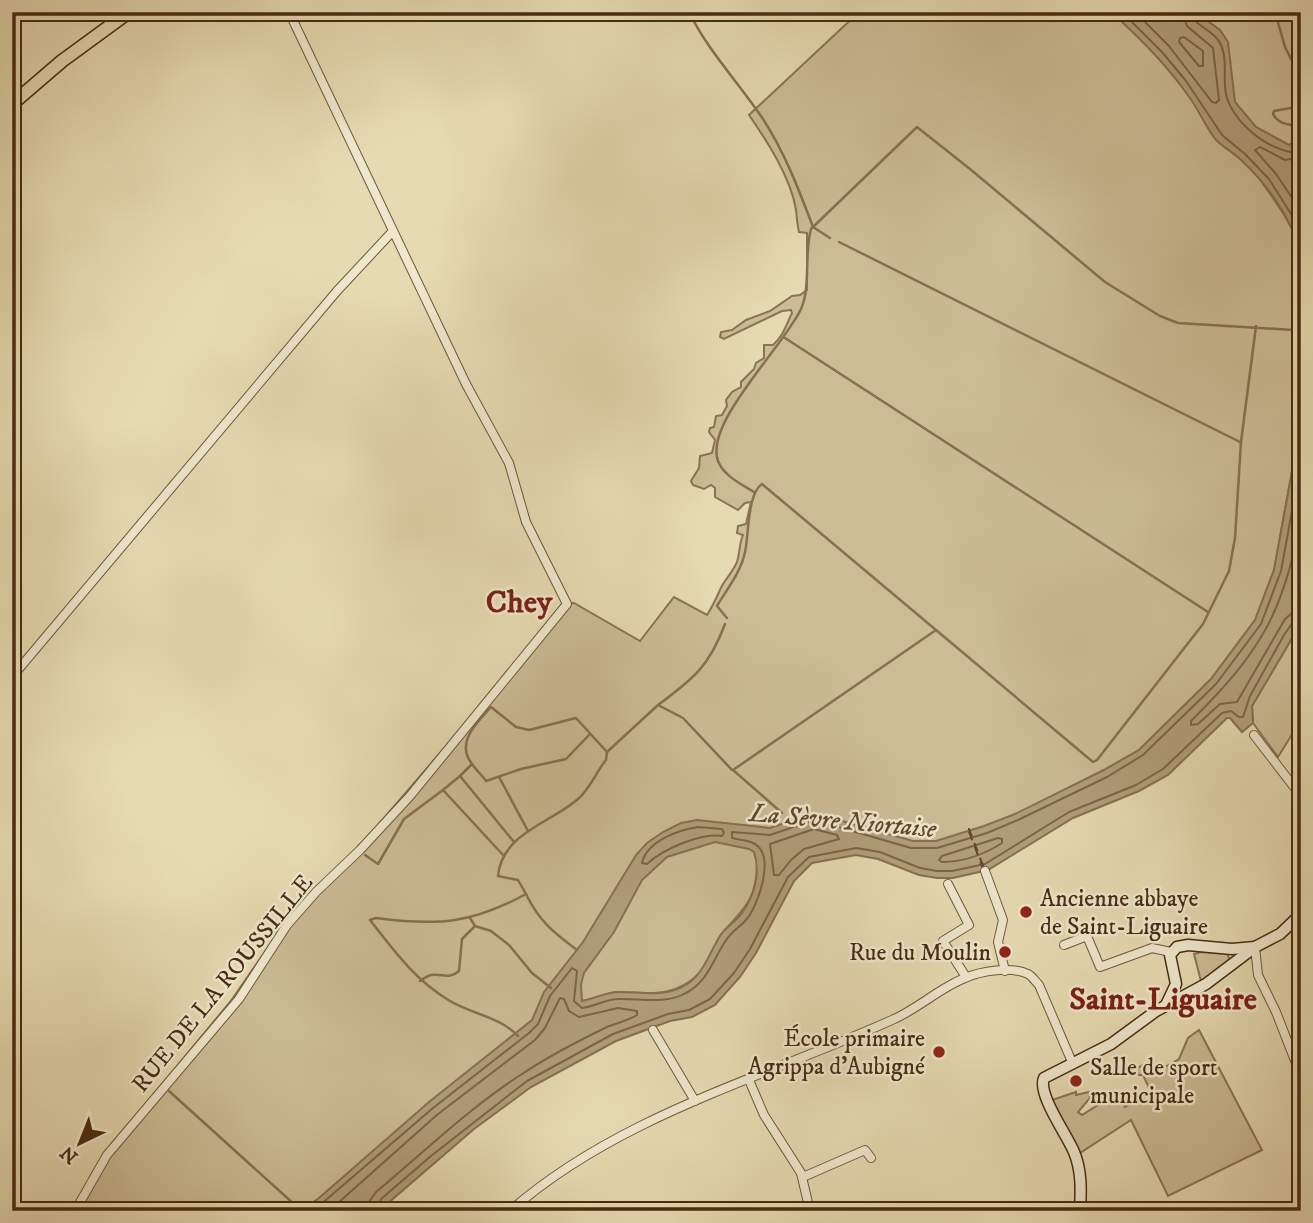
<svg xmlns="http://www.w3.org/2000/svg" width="1313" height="1223" viewBox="0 0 1313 1223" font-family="'IM FELL DW Pica',serif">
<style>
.green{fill:#cbbc96;stroke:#897453;stroke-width:2}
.water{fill:#b09e7b;stroke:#867050;stroke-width:2;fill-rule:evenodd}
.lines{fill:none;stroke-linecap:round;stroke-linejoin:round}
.shore{stroke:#7c6446;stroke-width:2}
.stream{stroke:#867050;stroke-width:2.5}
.ferry{stroke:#61482b;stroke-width:2;stroke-dasharray:9 7;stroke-linecap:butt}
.street-casing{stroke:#6f5738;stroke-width:10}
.secondary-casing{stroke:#472b10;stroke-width:13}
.primary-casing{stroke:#472b10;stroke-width:15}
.street{stroke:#efe7cd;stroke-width:8}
.secondary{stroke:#efe7cd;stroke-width:10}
.primary{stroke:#e6dab2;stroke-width:12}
.poi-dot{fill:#8f2418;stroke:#efe7cd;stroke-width:2.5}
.labels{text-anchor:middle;stroke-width:5;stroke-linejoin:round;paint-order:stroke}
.poi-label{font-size:24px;fill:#472b10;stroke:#efe7cd;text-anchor:start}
.street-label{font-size:24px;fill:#472b10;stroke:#efe7cd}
.water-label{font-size:26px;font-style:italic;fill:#61482b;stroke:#efe7cd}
.district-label{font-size:32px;font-weight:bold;fill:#7a1f14;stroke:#efe7cd}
</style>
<rect width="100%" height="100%" fill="#e6dab2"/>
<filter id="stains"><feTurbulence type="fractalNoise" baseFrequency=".00286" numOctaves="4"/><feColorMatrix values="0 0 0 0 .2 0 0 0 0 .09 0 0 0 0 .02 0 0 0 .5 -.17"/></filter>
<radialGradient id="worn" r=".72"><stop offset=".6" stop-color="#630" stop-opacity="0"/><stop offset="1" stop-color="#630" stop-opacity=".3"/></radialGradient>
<g class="green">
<path d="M859,12H1301V136L1263,184C1279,206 1294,227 1301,253V422L1274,570L1255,620L1211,679L1139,750L1104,770L944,851L814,813L757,861C758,896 746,907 724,931C713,943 711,963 700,973C674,998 651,993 619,992C607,992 593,999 582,1001L581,1000L314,1211H72L109,1148L230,1002L287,920L359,847L490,695L563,604L574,603L640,641L674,597L707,615C712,607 716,599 720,590C723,581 732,574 737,562C740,553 739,544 743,535L737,533L738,526L746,524L751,502L745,503L738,510L715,497V488L711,485L704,489L693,485L691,481L699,468L700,456L712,453L715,440L709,432L710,428L714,427L716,416L722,415L727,406L726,400L732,392L741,387V382L754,369L756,363L764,358V345H773C784,335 786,325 792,313L791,310L782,311L724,339L720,337L721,332L732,330L746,320L770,311L792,296L800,295L807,290V233L799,232C797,224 797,218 796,210C791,178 767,141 749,115Z"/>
<path d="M1301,623V720L1278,757L1253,723L1252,706Z"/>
<path d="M1201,952L1227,953L1231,963L1201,981L1194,954Z"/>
<path d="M1199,1030L1262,1150L1168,1196L1131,1120L1080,1153L1052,1100L1076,1092V1095L1089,1092L1090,1098L1078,1112L1082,1115L1117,1093L1125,1107L1151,1092L1143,1075H1139L1135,1069L1143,1065L1149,1076L1179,1059L1188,1038Z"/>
</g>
<g class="water">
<path d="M1111,12H1195L1209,22L1220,30L1228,42L1235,102L1256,127L1289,145L1301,137V253C1291,218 1268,185 1241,160C1233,152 1223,147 1216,140C1205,126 1198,108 1187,94C1166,64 1139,37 1111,12Z"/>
<path d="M1301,422V623L1252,706L1253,723L1242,732L1230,718H1227L1168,775L1139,791L1073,818L988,870L953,878H937L919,875L878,859L856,855L812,863L794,881L756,953L740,977L715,1005L692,1017L670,1021L616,1041L531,1087L474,1129L387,1204L384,1208L385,1211H301L319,1198L429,1102L532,1020L544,992L583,942L636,855L647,843L663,832L681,823L697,820L770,828L814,813L913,841H936L984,826L1015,814L1104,770L1139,750L1211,679L1255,620L1274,570ZM715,842L749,849L754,852C761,873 754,896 742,913C736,922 725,927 720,936C708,955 703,977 682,987C663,997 639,992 619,992C607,992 593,999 582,1001L581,984L584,973L614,932L642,880L667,857Z"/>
</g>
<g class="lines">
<g class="shore">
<path d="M1122,12L1162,52L1186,81L1222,135L1245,154L1269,179L1301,230"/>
<path d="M1135,12L1169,46L1212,102L1216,103L1219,100L1213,48L1187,26L1182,12"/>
<path d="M1191,12C1193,26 1214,30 1220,43C1227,56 1224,73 1225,86C1226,116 1263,148 1291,152L1301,147"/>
<path d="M1184,37L1203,51V66H1199L1179,42L1180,38Z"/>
<path d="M1301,157L1285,160L1260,147L1255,150L1276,174L1301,211"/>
<path d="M1301,516C1285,612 1259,654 1191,721V725L1198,724L1220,704L1237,702L1285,619L1292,613L1301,612"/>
<path d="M698,827L722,829L724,833L722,836C701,832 662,850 647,864L642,863C647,841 678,830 698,827Z"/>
<path d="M814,829L837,835L839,839L804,849L791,860L779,875H774L770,844Z"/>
<path d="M998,838L1002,839V843C983,855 965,862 942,862L939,860L942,856Z"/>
<path d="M313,1211L433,1108L529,1033L538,1024L550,996L572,968L577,971L574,1001L582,1008C594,1007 606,999 618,999C640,998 665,1005 686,993C709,981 713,958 727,939C732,931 740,927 746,920C758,906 777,854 753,843C747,840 739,840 732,838V832L770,835L814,820L911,848H937L987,833L1018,820L1107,777L1143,755L1216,684L1261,624L1281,571L1301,462"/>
<path d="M329,1211L438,1114L535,1040L545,1028L560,998L564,999L569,1011L579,1017L618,1008L637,1011V1015C627,1021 617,1023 607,1027C578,1041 549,1056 522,1074C469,1108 424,1152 376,1192L369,1202L368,1211"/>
<path d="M377,1211L381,1199L431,1156L527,1081L613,1034L668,1014L689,1010L710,999L734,973L750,949L788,877L809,857L856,848L880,852L920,868L937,871H952L985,864L1069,812L1136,785L1163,769L1222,713L1231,711L1239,717H1243L1250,696L1284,635L1293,622L1301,620"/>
</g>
<g class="stream">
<path d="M689,12C708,51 739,83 763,119C785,153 799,190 813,227L917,127L970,169L1105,282L1160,316L1178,323L1293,330"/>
<path d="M1275,12L1285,47L1301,79"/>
<path d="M1301,106L1274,111L1273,114C1279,126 1291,123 1301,128"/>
<path d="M839,242L1240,442"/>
<path d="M785,338L1208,612"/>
<path d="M754,492C741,484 724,476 718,461C704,423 784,346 801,309C811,287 804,253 811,229L813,227L830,238"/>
<path d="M727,618L717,606C727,589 741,572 745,552C749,535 747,494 762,484L936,630"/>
<path d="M725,624C709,667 693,679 658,705L683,718L732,770"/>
<path d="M590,734L566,759L521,769L486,781C482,775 476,770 472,764C455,742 477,723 491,707L516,727L529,730L576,718L607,752L658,705"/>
<path d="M472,764L460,776L514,842"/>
<path d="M460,776L443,790L504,856"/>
<path d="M499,777L528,831"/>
<path d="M782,813L733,770L936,630L1093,762L1097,760L1203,624L1229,571L1235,538L1241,442L1256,326"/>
<path d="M365,855L378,864L404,819L443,790"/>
<path d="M526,894C539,921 553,932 577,950"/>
<path d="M470,918L475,926L491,931L509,945L532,973L551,988"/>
<path d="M420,981C423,979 427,976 431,975C442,973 449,980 459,971L462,939L475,926"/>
<path d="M518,1036C500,1017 472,1014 450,1001C415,980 395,952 370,920L376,918C437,926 471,924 526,894L518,880L498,876C502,833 551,823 578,799C590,789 596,772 606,760L607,752"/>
<path d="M169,1091L295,1205"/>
</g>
<path class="ferry" d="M968,829H969L985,871H984Z"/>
<g class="street-casing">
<g id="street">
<path d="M12,677L337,291L392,232"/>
<path d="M1254,735L1301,796"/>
<path d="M985,871L1003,920L998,942L1005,971"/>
<path d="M948,884L969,925L943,941L966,977"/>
<path d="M1064,945L1087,936L1100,967L1152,948L1171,952"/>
<path d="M1255,947L1258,975L1276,1012L1301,1076"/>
<path d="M653,1030L695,1101"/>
<path d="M749,1080L764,1115L801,1173L810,1211"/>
<path d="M803,1177L865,1150L871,1158"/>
<path d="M75,1211L107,1155L239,999L287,925L316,892L360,850L410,796L567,604L526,522L509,463L466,384L289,12"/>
<path d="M510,1211C618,1116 763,1078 892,1020C918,1009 939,988 965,978C981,971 1011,966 1028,974C1032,976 1035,981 1039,985L1072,1062"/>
<path d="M1301,1211V1210"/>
</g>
</g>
<g class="secondary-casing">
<g id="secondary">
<path d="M1166,1005L1176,984L1170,955L1177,947L1188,945L1232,949L1255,947"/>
<path d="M1080,1211C1081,1191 1082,1171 1074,1152C1067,1135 1037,1094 1044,1078L1111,1044L1156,1011L1206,984L1255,947L1280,934L1301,914"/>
</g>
</g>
<g class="primary-casing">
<path id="primary" d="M12,104L62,61L129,12"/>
</g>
<use href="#street" class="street"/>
<use href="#secondary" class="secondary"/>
<use href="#primary" class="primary"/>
</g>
<g class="poi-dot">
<circle cx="1026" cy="912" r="7"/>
<circle cx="1005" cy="952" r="7"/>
<circle cx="939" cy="1052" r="7"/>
<circle cx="1076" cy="1081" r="7"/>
</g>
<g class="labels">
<g class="poi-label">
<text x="1040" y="906">Ancienne abbaye<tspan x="1040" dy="28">de Saint-Liguaire</tspan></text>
<text x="991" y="960" text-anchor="end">Rue du Moulin</text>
<text x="925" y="1046" text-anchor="end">École primaire<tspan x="925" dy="28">Agrippa d'Aubigné</tspan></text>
<text x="1090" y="1075">Salle de sport<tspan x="1090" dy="28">municipale</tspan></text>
</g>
<g class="street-label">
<text transform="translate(222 983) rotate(-51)" y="8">RUE DE LA ROUSSILLE</text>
</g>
<g class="water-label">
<text transform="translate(843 820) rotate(5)" y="9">La Sèvre Niortaise</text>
</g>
<g class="district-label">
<text x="519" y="612">Chey</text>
<text x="1163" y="1009">Saint-Liguaire</text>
</g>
</g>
<rect width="1313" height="1223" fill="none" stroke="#e6dab2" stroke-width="42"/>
<rect x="14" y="14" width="1285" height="1195" fill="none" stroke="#472b10" stroke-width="3.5"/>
<rect x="21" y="21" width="1271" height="1181" fill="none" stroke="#472b10" stroke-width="2"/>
<g transform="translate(80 1143) rotate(223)" stroke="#efe7cd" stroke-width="5" paint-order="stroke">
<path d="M0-5L12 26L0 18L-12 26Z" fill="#472b10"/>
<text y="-10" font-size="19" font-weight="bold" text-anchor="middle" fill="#472b10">N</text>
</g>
<rect width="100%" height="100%" filter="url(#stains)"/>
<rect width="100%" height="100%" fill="url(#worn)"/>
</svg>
